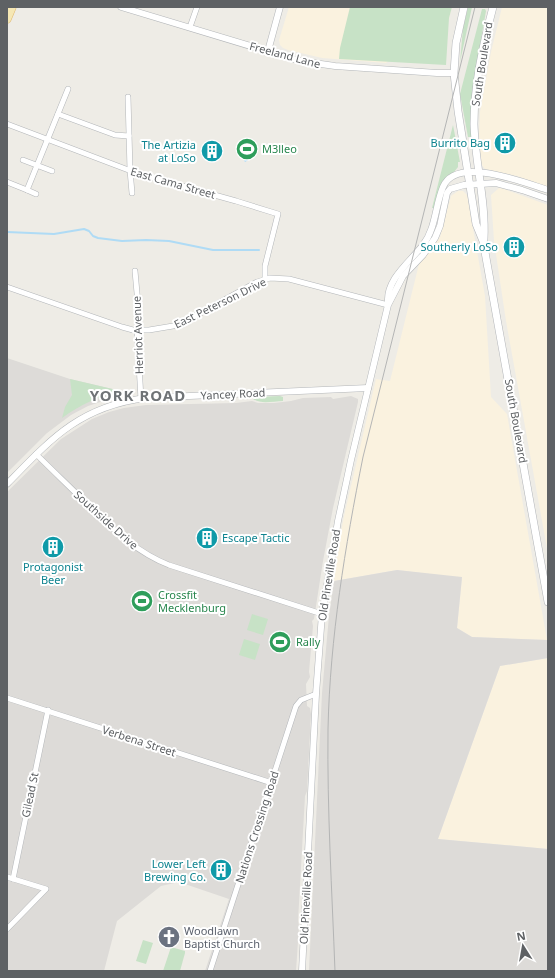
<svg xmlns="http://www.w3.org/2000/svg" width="555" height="978" viewBox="0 0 555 978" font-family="'Noto Sans',sans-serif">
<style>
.commercial{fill:#faf2df}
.industrial{fill:#dddbd8}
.green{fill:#c7e2c6}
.water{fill:#afdbf5}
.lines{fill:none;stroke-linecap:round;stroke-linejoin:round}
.stream{stroke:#afdbf5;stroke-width:2}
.minor-casing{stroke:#b3b6b9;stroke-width:6}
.tertiary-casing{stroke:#b3b6b9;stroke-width:7}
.secondary-casing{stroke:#b2b5b9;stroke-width:8}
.primary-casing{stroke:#e1b96d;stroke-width:9}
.minor{stroke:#fff;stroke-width:5}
.tertiary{stroke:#fff;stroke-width:6}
.secondary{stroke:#fff;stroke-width:7}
.primary{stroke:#f5e7b4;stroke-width:8}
.tram{stroke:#b4b5b5;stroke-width:1}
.labels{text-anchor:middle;stroke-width:4;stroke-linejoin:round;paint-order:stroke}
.street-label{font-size:11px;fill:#5e6164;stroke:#fff}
.culture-label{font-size:11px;fill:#0d838f;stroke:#fff;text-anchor:end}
.leisure-label{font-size:11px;fill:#27864d;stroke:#fff;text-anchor:start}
.worship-label{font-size:11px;fill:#5b616d;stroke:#fff;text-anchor:start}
.district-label{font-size:15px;font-weight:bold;letter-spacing:1px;fill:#6f7376;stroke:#fff}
</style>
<rect width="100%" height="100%" fill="#eeece6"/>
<g class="commercial">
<path d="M289,7H452L449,18L386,63L322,58L288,50L283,48L280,45L279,40Z"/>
<path d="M502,7H548V187L517,176L485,169L481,164L479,134L480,112L491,52Z"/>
<path d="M499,188L504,189L548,205V554L506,321L494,241L491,195Z"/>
<path d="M458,191H463L467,195L485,296L491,397L507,414L547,640L472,637L457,628L462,578L397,570L334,581L337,553L344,516L376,379L390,381L419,264L434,246L440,237L451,196Z"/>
<path d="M548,658V849L438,839L500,666Z"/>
</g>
<g class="industrial">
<path d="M7,358L70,379L121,391L122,395L88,406L71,415L47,433L7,473Z"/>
<path d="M351,396L358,399V402L333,508L323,561L314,619L312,621L313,626L309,672L310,677L306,684L307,706L310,708L311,714L307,791L305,796L298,921L299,926L296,971H205L229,899L179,882L161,886L117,921L104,971H7V492L61,439L92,419L109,412L124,408L146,405L236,403L252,401L258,403H274L291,401L303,398L331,397L333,399Z"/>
<path d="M397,570L462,577L457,628L472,637L547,640L548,658L500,666L438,839L548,849V971H309L322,693L329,616L334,581Z"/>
</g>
<g class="green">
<path d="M350,7H452L449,18L446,65L339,59L340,48Z"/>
<path d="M468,7H472L460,62L463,28Z"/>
<path d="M482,9H485L486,11L473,86L471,106V137H468L460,94Z"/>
<path d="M453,125L460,162H458V167L454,172L455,174L450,176L435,208H432Z"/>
<path d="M70,379L121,391C99,396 80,405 62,418L65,407L72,395Z"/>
<path d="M280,396L283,397V401C273,401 262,405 253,399L255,397Z"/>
<path d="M252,614L268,619L263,635L247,630Z"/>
<path d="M244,639L260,644L255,660L239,655Z"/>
<path d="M143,940L153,943L146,964L136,961Z"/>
<path d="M171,947L185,951V953L180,971H163Z"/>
</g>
<path class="water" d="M243,147L250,159L245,162L238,150Z"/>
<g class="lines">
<path class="stream" d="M7,232L54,234L84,229L89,231L93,236L98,238L122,241L146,240L169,241L213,250H259"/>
<g class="minor-casing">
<g id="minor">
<path d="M190,27L197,7"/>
<path d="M128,97L130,170L132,193"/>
<path d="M58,114L115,135L129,136"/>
<path d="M7,124L139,174L236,201L278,214L265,266V280"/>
<path d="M23,160L52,171"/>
<path d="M7,182L27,190"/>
<path d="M36,194L27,190L68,89"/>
<path d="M135,271L139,315L137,330L141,399"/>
<path d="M7,287L122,327L133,330H149L173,326L184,322L257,282L270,278L289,279L388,305"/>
<path d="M36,454C53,471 71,488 88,505C113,529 136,552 169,565L322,614"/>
<path d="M7,698L272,783"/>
<path d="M7,877L46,889L7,929"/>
<path d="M13,879L48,710"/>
<path d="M210,971L296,706L301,700L316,694"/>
</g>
</g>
<g class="tertiary-casing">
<g id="tertiary">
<path d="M121,7L300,61L335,66L437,73H454"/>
<path d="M268,51L280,7"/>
<path d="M388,303C386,279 410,262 423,245C436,228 435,206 443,187C456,155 525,183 548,190"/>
<path d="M7,484C51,439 79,407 145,398L368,388"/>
<path d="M302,971L316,694L322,614L338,521L351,460L388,305L403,276L423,255L435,238L440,226L447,193L450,189L464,185L496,183L522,190L548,199"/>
</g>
</g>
<g class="secondary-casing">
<g id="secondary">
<path d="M464,7L456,43L454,73L458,111L476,224L483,241L548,602"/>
<path d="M484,239C486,201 475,162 474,124C474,85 483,45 493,7"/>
</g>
</g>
<g class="primary-casing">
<path id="primary" d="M7,19L12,7"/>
</g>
<use href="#minor" class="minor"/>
<use href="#tertiary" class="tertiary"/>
<use href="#secondary" class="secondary"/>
<use href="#primary" class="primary"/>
<path class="tram" d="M335,971C332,891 327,810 328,729C330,638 345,547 363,457L475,7"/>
</g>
<defs>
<g id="building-disc" transform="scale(1.15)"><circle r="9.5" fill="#0f9aa8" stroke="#fff"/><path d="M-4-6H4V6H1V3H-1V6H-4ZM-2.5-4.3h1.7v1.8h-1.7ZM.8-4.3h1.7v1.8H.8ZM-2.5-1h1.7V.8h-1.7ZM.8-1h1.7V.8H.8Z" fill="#fff"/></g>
<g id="stadium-disc" transform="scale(1.15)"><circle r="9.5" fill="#2e9e5b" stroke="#fff"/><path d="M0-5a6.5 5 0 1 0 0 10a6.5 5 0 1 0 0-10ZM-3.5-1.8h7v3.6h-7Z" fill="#fff"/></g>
<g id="church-disc" transform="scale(1.15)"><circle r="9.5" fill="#6b7280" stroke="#fff"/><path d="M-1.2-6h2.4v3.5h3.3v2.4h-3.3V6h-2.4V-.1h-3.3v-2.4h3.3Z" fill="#fff"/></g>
</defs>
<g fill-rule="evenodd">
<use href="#building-disc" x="505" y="143"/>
<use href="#stadium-disc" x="247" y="149"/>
<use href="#building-disc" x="212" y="151"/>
<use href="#building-disc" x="514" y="247"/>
<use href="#building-disc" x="207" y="538"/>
<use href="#building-disc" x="53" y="547"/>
<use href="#stadium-disc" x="142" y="601"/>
<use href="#stadium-disc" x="280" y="642"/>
<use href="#building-disc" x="221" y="870"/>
<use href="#church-disc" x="169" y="937"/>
</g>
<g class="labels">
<g class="street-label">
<text transform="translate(285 55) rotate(15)" y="4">Freeland Lane</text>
<text transform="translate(482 64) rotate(-81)" y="4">South Boulevard</text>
<text transform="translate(173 183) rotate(16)" y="4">East Cama Street</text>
<text transform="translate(220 303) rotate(-26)" y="4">East Peterson Drive</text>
<text transform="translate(138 335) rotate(-92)" y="4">Herriot Avenue</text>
<text transform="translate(233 394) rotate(-3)" y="4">Yancey Road</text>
<text transform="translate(516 421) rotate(80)" y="4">South Boulevard</text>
<text transform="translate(106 520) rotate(42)" y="4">Southside Drive</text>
<text transform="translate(329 575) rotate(-81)" y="4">Old Pineville Road</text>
<text transform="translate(139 741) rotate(18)" y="4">Verbena Street</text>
<text transform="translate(30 795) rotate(-78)" y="4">Gilead St</text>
<text transform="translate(257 827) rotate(-72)" y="4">Nations Crossing Road</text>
<text transform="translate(306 898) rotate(-87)" y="4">Old Pineville Road</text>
</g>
<g class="culture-label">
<text x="490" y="147">Burrito Bag</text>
<text x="196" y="149">The Artizia<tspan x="196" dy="13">at LoSo</tspan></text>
<text x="498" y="251">Southerly LoSo</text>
<text x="222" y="542" text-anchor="start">Escape Tactic</text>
<text x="53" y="571" text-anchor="middle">Protagonist<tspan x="53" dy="13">Beer</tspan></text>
<text x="206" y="868">Lower Left<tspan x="206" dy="13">Brewing Co.</tspan></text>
</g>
<g class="leisure-label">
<text x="262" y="153">M3lleo</text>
<text x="158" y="599">Crossfit<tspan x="158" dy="13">Mecklenburg</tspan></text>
<text x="296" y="646">Rally</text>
</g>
<g class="worship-label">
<text x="184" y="935">Woodlawn<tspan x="184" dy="13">Baptist Church</tspan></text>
</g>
<g class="district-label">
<text x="138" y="401">YORK ROAD</text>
</g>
</g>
<rect width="555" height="978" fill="none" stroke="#5e6164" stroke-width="16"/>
<g transform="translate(523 946) rotate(349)" stroke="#ffffff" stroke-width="3" paint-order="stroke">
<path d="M0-3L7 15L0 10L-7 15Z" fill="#5e6164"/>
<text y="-6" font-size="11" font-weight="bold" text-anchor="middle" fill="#5e6164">N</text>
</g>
</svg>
